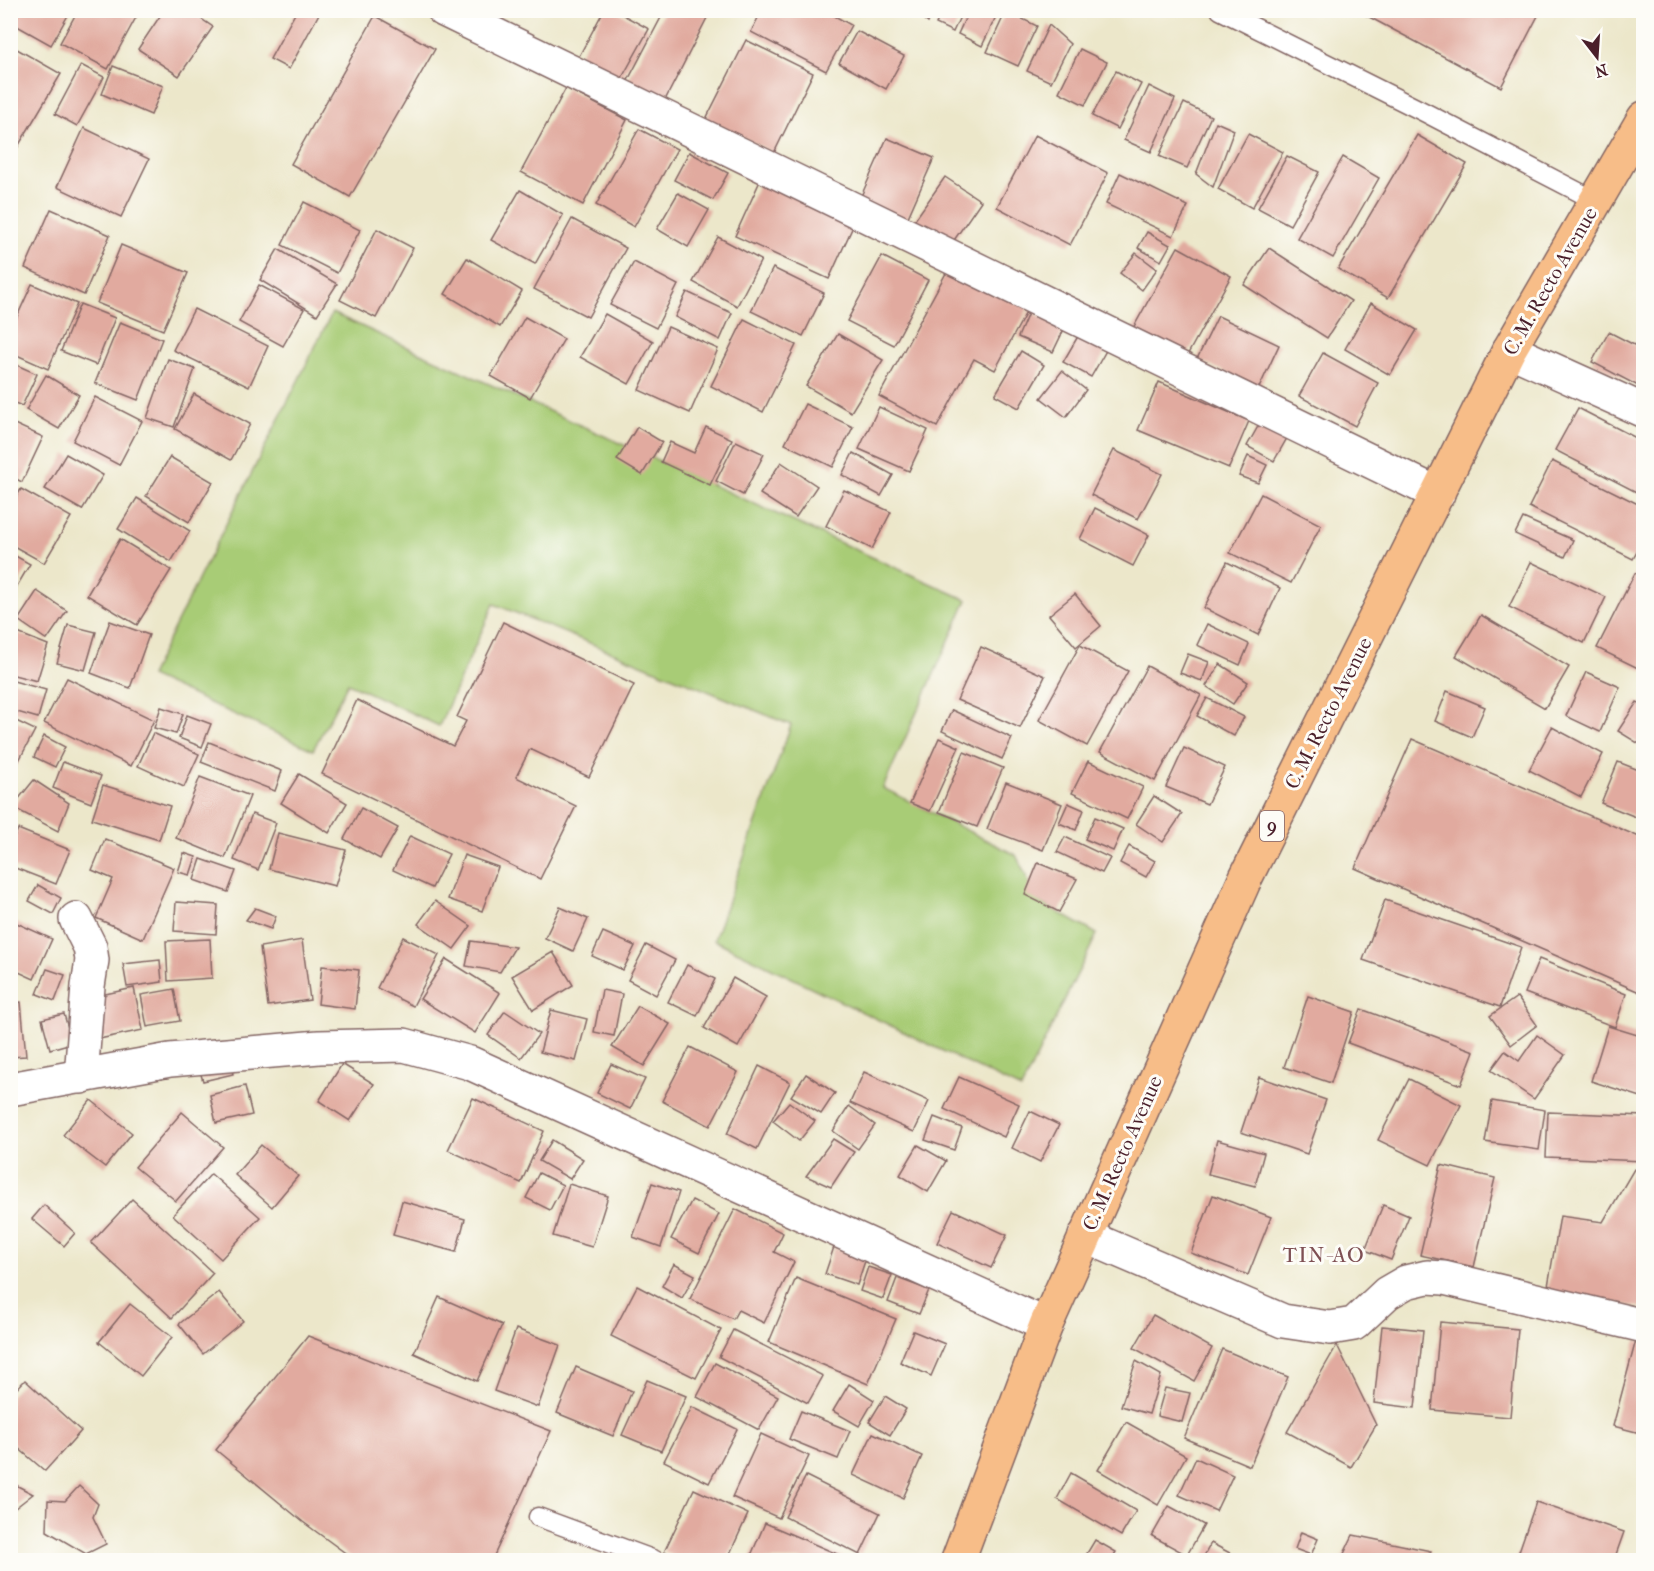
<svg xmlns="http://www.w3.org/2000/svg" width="1654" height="1571" viewBox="0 0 1654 1571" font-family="'IM FELL French Canon',serif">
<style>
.green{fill:#a8cc76;stroke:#797650;stroke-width:1.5}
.building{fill:#e1aa9f}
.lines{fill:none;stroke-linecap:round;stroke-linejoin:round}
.service-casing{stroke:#836563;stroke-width:21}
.minor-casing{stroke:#836563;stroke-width:36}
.trunk-casing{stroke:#836563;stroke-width:36}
.service{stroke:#fff;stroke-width:18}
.minor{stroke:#fff;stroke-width:33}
.trunk{stroke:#f7bd88;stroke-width:33}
.labels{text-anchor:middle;stroke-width:6;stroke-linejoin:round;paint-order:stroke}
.shield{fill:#fdfcf7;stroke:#806168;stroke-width:1.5}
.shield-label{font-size:18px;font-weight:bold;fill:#4a1f2b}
.street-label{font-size:20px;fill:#4a1f2b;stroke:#fdfcf7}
.neighbourhood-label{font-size:21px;letter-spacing:1.5px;fill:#7f5054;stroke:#fdfcf7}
</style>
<rect width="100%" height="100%" fill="#fdfcf7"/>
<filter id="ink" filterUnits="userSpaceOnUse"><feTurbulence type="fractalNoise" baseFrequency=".0167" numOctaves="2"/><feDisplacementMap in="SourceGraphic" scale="12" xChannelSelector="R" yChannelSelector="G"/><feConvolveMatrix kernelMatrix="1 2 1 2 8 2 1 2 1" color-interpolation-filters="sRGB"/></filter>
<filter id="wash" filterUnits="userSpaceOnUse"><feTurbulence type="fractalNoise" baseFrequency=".008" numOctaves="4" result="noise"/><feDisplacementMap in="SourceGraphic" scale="24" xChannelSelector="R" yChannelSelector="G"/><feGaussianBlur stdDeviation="1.35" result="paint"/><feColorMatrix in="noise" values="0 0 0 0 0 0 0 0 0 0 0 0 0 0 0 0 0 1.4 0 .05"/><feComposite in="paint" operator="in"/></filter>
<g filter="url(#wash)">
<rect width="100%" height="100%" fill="#ece7ca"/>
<path class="green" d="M332,313L967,600L883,788L1016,855L1038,901L1097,934L1021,1089L714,940L791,725L494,604L439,726L348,683L313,750L150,676Z"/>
<g id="blocks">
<g class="building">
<path d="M10,10H71L51,45L10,22Z"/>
<path d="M78,10H140L108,69L60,43Z"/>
<path d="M164,10H188L213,27L179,76L138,49Z"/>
<path d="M297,10H321L289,69L270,59Z"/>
<path d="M465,10H505L491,29Z"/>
<path d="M604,10H614L649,29L619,83L577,60Z"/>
<path d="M665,10H711L663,104L625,86Z"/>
<path d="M762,10H824L851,25L826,71L751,32Z"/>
<path d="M912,10H933L928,23Z"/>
<path d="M943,10H963L953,32L936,24Z"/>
<path d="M969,10H999L982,46L958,34Z"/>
<path d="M1356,10H1541L1501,87Z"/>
<path d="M1006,11L1037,26L1018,66L987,52Z"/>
<path d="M375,16L435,49L350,197L291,164Z"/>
<path d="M1049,25L1070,44L1051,82L1027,71Z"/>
<path d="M857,31L904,56L886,89L839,63Z"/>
<path d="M746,40L813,73L774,153L706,119Z"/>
<path d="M10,45L61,74L10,160Z"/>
<path d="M1080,49L1107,62L1085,105L1059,92Z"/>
<path d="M81,65L104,77L77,126L55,114Z"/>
<path d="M113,66L163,86L151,115L102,94Z"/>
<path d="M1116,71L1141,84L1118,129L1092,116Z"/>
<path d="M1149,86L1175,99L1151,152L1124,140Z"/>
<path d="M566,88L627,120L583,205L521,172Z"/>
<path d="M1184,103L1211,116L1187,168L1159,156Z"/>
<path d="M1216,122L1234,130L1213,187L1196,174Z"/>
<path d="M84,128L149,159L121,217L57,187Z"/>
<path d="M639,129L677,149L634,227L596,205Z"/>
<path d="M1248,134L1283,152L1252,208L1218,189Z"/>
<path d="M1035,135L1108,173L1070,245L997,207Z"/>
<path d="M1417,135L1467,164L1388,298L1338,269Z"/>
<path d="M887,138L934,158L905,224L858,203Z"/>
<path d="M689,152L728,173L713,200L674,180Z"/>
<path d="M1287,156L1319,172L1290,225L1258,208Z"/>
<path d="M1343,157L1379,178L1333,258L1297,238Z"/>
<path d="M1120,173L1188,206L1173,236L1106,204Z"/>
<path d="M945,177L981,201L948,249L912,224Z"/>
<path d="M760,181L854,224L829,279L735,236Z"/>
<path d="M520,190L563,215L535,264L491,240Z"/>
<path d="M678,193L709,210L688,247L657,229Z"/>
<path d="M304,202L360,230L337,273L282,245Z"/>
<path d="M51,209L110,235L84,295L25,268Z"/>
<path d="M572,219L626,248L588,317L534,289Z"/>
<path d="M377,229L413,248L376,318L340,300Z"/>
<path d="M1147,232L1170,245L1161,261L1138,248Z"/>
<path d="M718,237L761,260L737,306L693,282Z"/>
<path d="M121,245L188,273L163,330L97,303Z"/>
<path d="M1178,247L1231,276L1184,361L1131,332Z"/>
<path d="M1269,248L1351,301L1327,338L1244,285Z"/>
<path d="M278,249L337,284L317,315L260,280Z"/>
<path d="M1136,253L1157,269L1142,290L1120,273Z"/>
<path d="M882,256L928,280L894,345L847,321Z"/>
<path d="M467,258L522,291L500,327L445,294Z"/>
<path d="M634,262L678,285L656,328L610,305Z"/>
<path d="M951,264L1030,305L995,370L974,359L937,427L879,396Z"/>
<path d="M773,268L824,293L803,336L751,311Z"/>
<path d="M32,284L77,304L48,369L10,352V332Z"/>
<path d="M259,285L304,309L283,346L239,322Z"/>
<path d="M687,292L732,313L720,340L675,317Z"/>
<path d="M1371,303L1417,330L1390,375L1345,349Z"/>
<path d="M80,304L115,318L96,365L61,351Z"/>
<path d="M194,309L268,346L249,387L173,350Z"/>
<path d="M1029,311L1065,327L1053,352L1018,337Z"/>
<path d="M605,314L653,341L629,384L580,357Z"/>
<path d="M1218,316L1279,345L1259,388L1197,359Z"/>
<path d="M525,317L564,339L530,398L491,376Z"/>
<path d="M744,319L796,345L763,412L711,386Z"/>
<path d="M120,322L162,339L138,400L95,383Z"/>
<path d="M668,327L718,349L690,413L639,390Z"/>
<path d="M1081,331L1108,347L1091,377L1063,362Z"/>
<path d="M1609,332L1644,350V389L1592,362Z"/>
<path d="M838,334L883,360L851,412L806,386Z"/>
<path d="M1021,351L1044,365L1019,408L995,395Z"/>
<path d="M1323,353L1378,383L1355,426L1299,396Z"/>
<path d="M168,359L195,369L174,427L147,418Z"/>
<path d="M10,362L37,374L22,406L10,401Z"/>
<path d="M1062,371L1086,390L1066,417L1041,398Z"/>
<path d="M46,375L79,395L59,429L26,410Z"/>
<path d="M1159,382L1249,421L1229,468L1138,430Z"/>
<path d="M194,394L250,424L231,460L175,429Z"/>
<path d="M95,397L142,421L119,465L73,441Z"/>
<path d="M805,404L853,427L833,467L785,444Z"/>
<path d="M879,407L928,430L909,471L859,449Z"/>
<path d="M1578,408L1644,442V496L1555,450Z"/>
<path d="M10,422L43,437L22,482L10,476Z"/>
<path d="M1260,423L1287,438L1274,461L1247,446Z"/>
<path d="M637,427L662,442L642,475L617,460Z"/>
<path d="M706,427L732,439L710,485L661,462L670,442L694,453Z"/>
<path d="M736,441L764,454L743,495L716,481Z"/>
<path d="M1114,450L1162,474L1138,519L1091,495Z"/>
<path d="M853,453L893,475L881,496L842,475Z"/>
<path d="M66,454L103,475L82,510L45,489Z"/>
<path d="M1248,456L1267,465L1258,483L1239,476Z"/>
<path d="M170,457L213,482L189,522L146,496Z"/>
<path d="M1552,461L1644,507V539L1633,559L1529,507Z"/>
<path d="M781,462L817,486L796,517L760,494Z"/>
<path d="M21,489L71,517L44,563L10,544V508Z"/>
<path d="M844,490L891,512L872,549L826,526Z"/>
<path d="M1261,494L1321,525L1291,583L1230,553Z"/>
<path d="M137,498L190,531L171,562L118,529Z"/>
<path d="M1095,508L1149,535L1133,566L1080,539Z"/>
<path d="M1523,518L1573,540L1565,557L1515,534Z"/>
<path d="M120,539L171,570L137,625L87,595Z"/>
<path d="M10,553L30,564L10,598Z"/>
<path d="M1227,562L1280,588L1258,635L1204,608Z"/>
<path d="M1531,562L1606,597L1584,643L1509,607Z"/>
<path d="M1635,573L1644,577V671L1597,648Z"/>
<path d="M37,591L67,611L47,640L18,620Z"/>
<path d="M1075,594L1101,626L1076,647L1049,615Z"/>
<path d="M1481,615L1569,667L1545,708L1456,656Z"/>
<path d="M110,621L149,635L130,688L91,673Z"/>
<path d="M503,622L634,685L589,777L530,749L516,777L576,806L540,879L322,774L357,700L453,746L466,721L457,717Z"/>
<path d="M1207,624L1249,644L1240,665L1197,645Z"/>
<path d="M68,625L96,632L85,670L57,663Z"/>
<path d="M10,630L48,645L37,681L10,674Z"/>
<path d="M1080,645L1128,671L1087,746L1039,720Z"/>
<path d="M981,647L1045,676L1020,728L957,700Z"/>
<path d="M1188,654L1209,662L1202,681L1180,673Z"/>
<path d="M1220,664L1248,682L1233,704L1206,686Z"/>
<path d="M1147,666L1201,695L1155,781L1100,752Z"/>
<path d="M1586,672L1620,687L1600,732L1566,716Z"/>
<path d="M67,678L154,720L131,766L44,723Z"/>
<path d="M10,680L46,690L38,718L10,710Z"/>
<path d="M1447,691L1485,707L1472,737L1435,721Z"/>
<path d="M1207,698L1244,717L1234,736L1197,716Z"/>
<path d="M1637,702L1644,706V747L1618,731Z"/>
<path d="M161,707L183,714L176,734L154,728Z"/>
<path d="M952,710L1012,738L1002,759L942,731Z"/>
<path d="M187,715L211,724L202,747L179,738Z"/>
<path d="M10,718L35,730L14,770L10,769Z"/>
<path d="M1552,727L1603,754L1581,797L1529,770Z"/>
<path d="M153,733L199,754L184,787L138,766Z"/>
<path d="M44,736L65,747L55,767L34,757Z"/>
<path d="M939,738L959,747L930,811L910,803Z"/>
<path d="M1412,739L1644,839V994L1355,868Z"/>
<path d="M209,742L282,771L275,791L201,762Z"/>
<path d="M1184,748L1225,767L1207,804L1166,787Z"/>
<path d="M964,752L1003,768L977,827L939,812Z"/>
<path d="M1088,761L1143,787L1127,819L1072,793Z"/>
<path d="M63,762L101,776L91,803L53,788Z"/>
<path d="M1618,762L1644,772V814L1641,819L1601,803Z"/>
<path d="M299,774L347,803L329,833L281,803Z"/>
<path d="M200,777L250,796L225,858L176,838Z"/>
<path d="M34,780L69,803L58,831L12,807Z"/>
<path d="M1006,782L1062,804L1043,850L987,829Z"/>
<path d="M103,785L170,806L159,840L92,819Z"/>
<path d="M1154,796L1182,814L1163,842L1136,824Z"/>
<path d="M1068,803L1084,810L1076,830L1059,823Z"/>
<path d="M361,808L398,828L380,859L344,839Z"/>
<path d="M252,814L276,823L258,870L234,860Z"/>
<path d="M1095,817L1123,829L1113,851L1085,839Z"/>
<path d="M18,829L70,850L56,884L10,866V847Z"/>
<path d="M278,833L346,850L335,886L269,869Z"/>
<path d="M410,836L449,854L432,888L393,870Z"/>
<path d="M1065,837L1110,858L1102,873L1057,852Z"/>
<path d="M105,839L174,868L143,939L96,918L113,879L92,870Z"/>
<path d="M1129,846L1155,861L1146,877L1120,863Z"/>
<path d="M184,853L196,857L190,875L178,872Z"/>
<path d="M464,855L498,867L482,911L448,899Z"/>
<path d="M201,859L236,871L228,892L194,880Z"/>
<path d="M1038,863L1077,879L1059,912L1025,895Z"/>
<path d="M38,885L61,898L53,914L29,901Z"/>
<path d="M1385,900L1521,947L1500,1007L1363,960Z"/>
<path d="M435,901L471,926L454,949L418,924Z"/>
<path d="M176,902L218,905L216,934L174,931Z"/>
<path d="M560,907L588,919L573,951L545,938Z"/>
<path d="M255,908L276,916L271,929L246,920Z"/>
<path d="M10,920L52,939L34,979L10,968Z"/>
<path d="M603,932L635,946L623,970L592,956Z"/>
<path d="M403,937L439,955L413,1006L377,988Z"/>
<path d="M210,939L212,978L168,981L166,941Z"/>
<path d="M302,940L310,1000L268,1006L260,947Z"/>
<path d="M471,941L515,947L500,972L466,966Z"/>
<path d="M646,945L675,960L656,995L628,980Z"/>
<path d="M553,952L573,985L533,1010L512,976Z"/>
<path d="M446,959L500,993L475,1033L420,999Z"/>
<path d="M1539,959L1626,994L1615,1027L1525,993Z"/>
<path d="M160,960L162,982L127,987L123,964Z"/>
<path d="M687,965L715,979L697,1016L668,1002Z"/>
<path d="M322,966L359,970L355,1009L318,1004Z"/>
<path d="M47,969L65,975L55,1001L37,994Z"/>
<path d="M733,978L766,997L738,1047L704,1028Z"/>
<path d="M134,988L143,1030L99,1039L91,997Z"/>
<path d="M174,989L180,1021L147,1027L141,995Z"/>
<path d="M602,990L622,994L614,1036L594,1032Z"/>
<path d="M1308,996L1354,1012L1331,1083L1284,1067Z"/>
<path d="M1517,997L1537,1025L1511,1045L1490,1016Z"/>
<path d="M21,1002L26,1056L10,1057V1003Z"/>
<path d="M638,1006L670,1024L644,1066L612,1047Z"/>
<path d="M1361,1009L1474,1051L1461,1085L1348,1043Z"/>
<path d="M551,1010L587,1019L576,1061L540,1052Z"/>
<path d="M505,1011L539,1034L521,1058L488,1035Z"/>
<path d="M64,1014L72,1043L50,1049L42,1019Z"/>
<path d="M1608,1026L1644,1037V1098L1591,1081Z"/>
<path d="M1537,1035L1565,1055L1534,1099L1491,1070L1505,1051L1519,1061Z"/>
<path d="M690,1047L738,1072L710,1126L662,1101Z"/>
<path d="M230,1061L233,1074L203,1081L199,1068Z"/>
<path d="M342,1064L374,1084L350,1121L319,1101Z"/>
<path d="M611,1064L645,1079L630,1109L597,1093Z"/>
<path d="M759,1066L790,1082L757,1149L727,1134Z"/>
<path d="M864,1072L929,1101L914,1132L850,1103Z"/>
<path d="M806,1074L835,1093L821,1114L791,1096Z"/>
<path d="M959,1077L1019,1104L1004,1137L944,1109Z"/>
<path d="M1259,1077L1326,1100L1307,1154L1241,1132Z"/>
<path d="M1409,1079L1461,1105L1430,1165L1378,1140Z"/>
<path d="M245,1086L252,1115L216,1123L210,1095Z"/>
<path d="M473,1098L544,1131L521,1183L448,1150Z"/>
<path d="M91,1100L132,1133L105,1167L63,1135Z"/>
<path d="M1492,1101L1545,1110L1539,1150L1485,1142Z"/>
<path d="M789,1102L815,1121L799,1141L773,1121Z"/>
<path d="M849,1106L875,1125L858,1149L833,1131Z"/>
<path d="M1030,1111L1059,1125L1040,1162L1012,1148Z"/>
<path d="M182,1112L223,1147L176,1201L135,1167Z"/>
<path d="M1548,1112L1644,1116V1161L1546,1157Z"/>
<path d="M934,1117L962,1128L954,1150L925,1140Z"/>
<path d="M833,1139L854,1152L831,1187L806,1176Z"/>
<path d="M552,1140L583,1159L570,1179L539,1161Z"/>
<path d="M1217,1140L1264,1153L1255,1186L1208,1174Z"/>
<path d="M261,1145L298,1176L272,1207L235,1175Z"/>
<path d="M918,1145L946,1161L928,1192L900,1175Z"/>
<path d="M1441,1165L1495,1178L1474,1267L1420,1255Z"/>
<path d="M1634,1169L1644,1171V1308L1547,1292L1560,1216L1603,1222Z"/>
<path d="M539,1173L563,1185L550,1210L526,1198Z"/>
<path d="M211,1174L260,1217L221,1259L173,1215Z"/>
<path d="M652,1183L679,1192L661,1247L633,1237Z"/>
<path d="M569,1184L608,1196L592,1247L553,1236Z"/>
<path d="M1213,1195L1271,1217L1248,1275L1191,1253Z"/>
<path d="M132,1199L213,1273L172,1318L91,1243Z"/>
<path d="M692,1200L719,1214L699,1253L671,1239Z"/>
<path d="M402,1201L465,1219L456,1252L393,1235Z"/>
<path d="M44,1205L75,1233L64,1246L32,1219Z"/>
<path d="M1383,1205L1409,1216L1391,1260L1365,1250Z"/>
<path d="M735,1209L783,1233L774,1252L794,1262L764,1323L738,1310L733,1319L690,1299Z"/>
<path d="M953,1210L1007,1235L991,1268L937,1243Z"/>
<path d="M834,1247L866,1258L857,1285L825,1274Z"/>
<path d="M674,1264L695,1275L682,1298L662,1286Z"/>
<path d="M868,1267L892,1275L883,1299L860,1291Z"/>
<path d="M796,1278L896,1319L868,1384L769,1342Z"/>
<path d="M897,1278L929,1290L919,1314L888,1302Z"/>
<path d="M637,1286L721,1330L696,1378L611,1336Z"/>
<path d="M219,1292L243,1321L203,1354L179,1324Z"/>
<path d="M439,1297L502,1325L477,1381L414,1353Z"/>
<path d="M130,1304L172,1337L141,1376L99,1342Z"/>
<path d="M1153,1315L1212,1348L1194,1381L1134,1348Z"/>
<path d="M1440,1322L1518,1329L1510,1417L1432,1410Z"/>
<path d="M1382,1326L1423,1330L1415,1408L1374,1403Z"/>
<path d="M516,1329L560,1345L538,1407L494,1391Z"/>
<path d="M733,1330L823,1376L808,1403L719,1357Z"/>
<path d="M913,1331L945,1344L931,1376L900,1362Z"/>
<path d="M308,1336L551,1431L492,1560H355L303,1522L216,1450Z"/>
<path d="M1636,1340L1644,1342V1434L1613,1426Z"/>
<path d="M1337,1345L1376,1425L1351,1467L1287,1432Z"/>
<path d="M1222,1349L1288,1377L1250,1466L1184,1438Z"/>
<path d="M1136,1361L1161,1375L1149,1414L1121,1406Z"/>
<path d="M715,1363L778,1396L759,1430L697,1397Z"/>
<path d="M576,1367L632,1391L613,1436L557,1413Z"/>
<path d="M25,1380L81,1431L45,1471L10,1441V1396Z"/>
<path d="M647,1380L686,1396L661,1451L622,1435Z"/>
<path d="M849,1384L874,1400L859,1426L833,1411Z"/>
<path d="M1165,1388L1190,1393L1182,1422L1157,1416Z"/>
<path d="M885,1396L906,1409L890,1435L869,1422Z"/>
<path d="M692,1407L737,1429L709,1483L664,1461Z"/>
<path d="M801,1411L850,1431L838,1459L789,1439Z"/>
<path d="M1126,1422L1186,1456L1158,1505L1098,1470Z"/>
<path d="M873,1433L922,1456L903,1498L853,1475Z"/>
<path d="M761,1434L809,1456L779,1518L732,1497Z"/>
<path d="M1196,1458L1233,1475L1216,1511L1179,1495Z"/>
<path d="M1071,1473L1136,1511L1121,1536L1057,1499Z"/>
<path d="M806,1476L880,1513L860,1555L785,1517Z"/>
<path d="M10,1482L33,1494L10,1512Z"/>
<path d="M79,1486L98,1504L93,1517L106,1544L86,1554L47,1531L48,1500L65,1501Z"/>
<path d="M694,1489L748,1514L727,1560H683L664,1552Z"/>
<path d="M1536,1502L1624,1532L1614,1560H1516Z"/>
<path d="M1169,1506L1204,1525L1187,1555L1152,1536Z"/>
<path d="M765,1523L851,1560H749Z"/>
<path d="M1301,1532L1318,1539L1311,1555L1295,1549Z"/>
<path d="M1353,1535L1431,1551L1426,1560H1341Z"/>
<path d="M1095,1540L1116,1552L1111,1560H1083Z"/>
<path d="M1211,1543L1243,1560H1202Z"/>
</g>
</g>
</g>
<g filter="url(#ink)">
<use href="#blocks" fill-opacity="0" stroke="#836563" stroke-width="1.5"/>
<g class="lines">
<g class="service-casing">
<g id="service">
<path d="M1220,10L1426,113L1596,201"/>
<path d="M538,1517L655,1560"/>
</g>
</g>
<g class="minor-casing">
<g id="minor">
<path d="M444,10L1438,494"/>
<path d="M1509,350L1644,411"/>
<path d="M76,919L90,947L92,960L88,986L81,1077"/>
<path d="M10,1089L170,1060L319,1047L404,1045L470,1063L1046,1325"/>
<path d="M1085,1236L1283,1321L1330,1328L1354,1324L1387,1293L1406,1282L1427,1277L1444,1278L1644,1326"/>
</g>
</g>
<g class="trunk-casing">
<path id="trunk" d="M958,1560L1046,1325L1246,877L1509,350L1644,118"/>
</g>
<use href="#service" class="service"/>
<use href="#minor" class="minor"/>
<use href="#trunk" class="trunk"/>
</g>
</g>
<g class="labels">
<rect class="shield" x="1260" y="811" width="24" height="30" rx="4.5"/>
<g class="shield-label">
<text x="1272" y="832">9</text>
</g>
<g class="street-label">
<text transform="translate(1550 281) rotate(-60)" y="7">C. M. Recto Avenue</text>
<text transform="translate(1328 713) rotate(-63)" y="7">C. M. Recto Avenue</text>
<text transform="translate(1122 1153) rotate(-66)" y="7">C. M. Recto Avenue</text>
</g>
<g class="neighbourhood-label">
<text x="1324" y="1262">TIN-AO</text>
</g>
</g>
<rect width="1654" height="1571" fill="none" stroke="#fdfcf7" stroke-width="36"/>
<g transform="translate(1597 57) rotate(163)" stroke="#fdfcf7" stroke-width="4.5" paint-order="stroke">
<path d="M0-4.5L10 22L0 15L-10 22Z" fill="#4a1f2b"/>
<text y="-9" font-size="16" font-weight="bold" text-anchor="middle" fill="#4a1f2b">N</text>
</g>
</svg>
